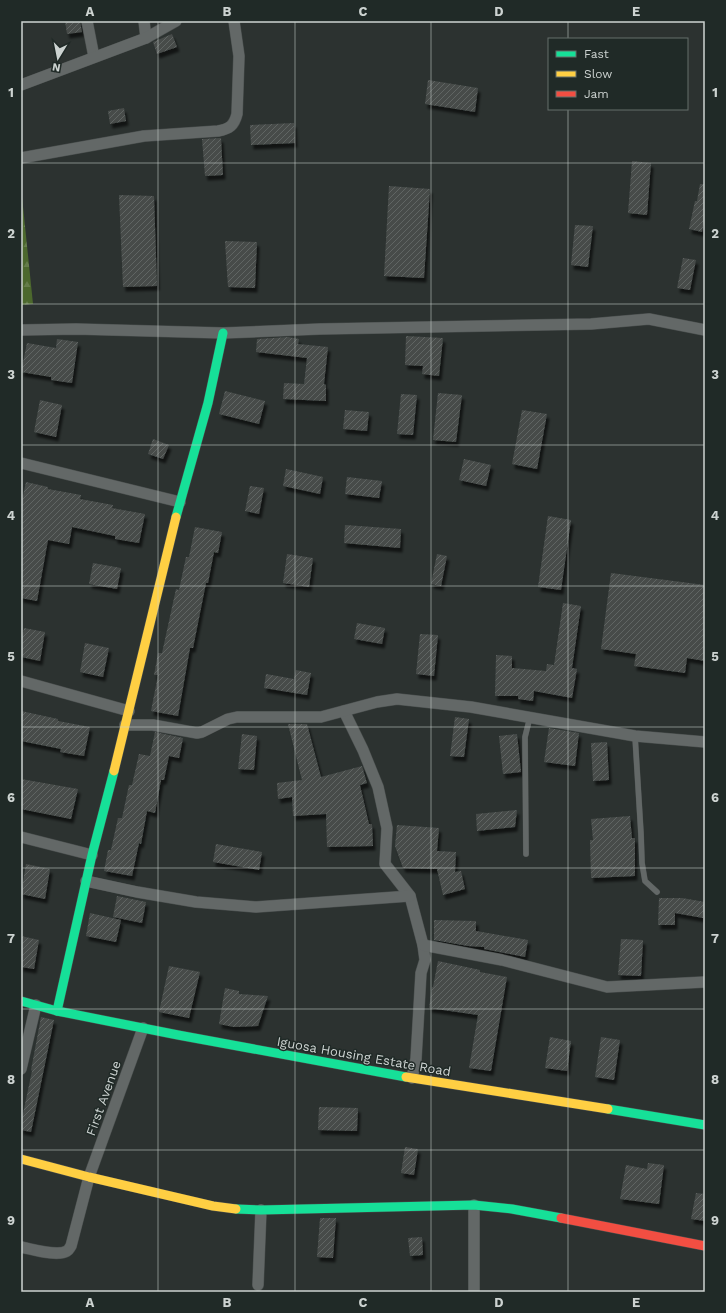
<svg xmlns="http://www.w3.org/2000/svg" width="726" height="1313" viewBox="0 0 726 1313" font-family="'Work Sans',sans-serif">
<style>
.forest{fill:url(#forest-firs)}
.building{fill:url(#building-hatch);filter:url(#shadow)}
.lines{fill:none;stroke-linecap:round;stroke-linejoin:round}
.lane-casing{stroke:#494e4d;stroke-width:6}
.street-casing{stroke:#494e4d;stroke-width:12}
.fast-casing{stroke:#494e4d;stroke-width:10}
.slow-casing{stroke:#494e4d;stroke-width:10}
.jam-casing{stroke:#494e4d;stroke-width:10}
.lane{stroke:#636867;stroke-width:5.5}
.street{stroke:#636867;stroke-width:11}
.fast{stroke:#16e098;stroke-width:9}
.slow{stroke:#ffcf43;stroke-width:9}
.jam{stroke:#f24e42;stroke-width:9}
.grid{fill:none;stroke:#cdd3d1;stroke-width:1;stroke-opacity:0.55}
.labels{text-anchor:middle;stroke-width:3;stroke-linejoin:round;paint-order:stroke}
.street-label{font-size:13px;fill:#cdd3d1;stroke:#202a27}
.neatline{fill:none;stroke:#cdd3d1;stroke-width:1.5}
.grid-label{font-size:13px;text-anchor:middle;font-weight:bold;fill:#cdd3d1}
</style>
<defs>
<pattern id="forest-firs" width="22" height="20" patternUnits="userSpaceOnUse"><rect width="22" height="20" fill="#4c682d"/><path d="M5 1l3.5 6h-7zM16 11l3.5 6h-7z" fill="#657d4a"/></pattern>
<pattern id="building-hatch" width="6" height="6" patternUnits="userSpaceOnUse"><rect width="6" height="6" fill="#474c4a"/><path d="M-1 1l2-2M0 6l6-6M5 7l2-2" fill="none" stroke="#606563"/></pattern>
<filter id="shadow"><feDropShadow dx="2.5" dy="4.5" stdDeviation="1" flood-color="#0009"/></filter>
</defs>
<rect width="100%" height="100%" fill="#2c3230"/>
<path class="forest" d="M21,197H22L33,304L21,305Z"/>
<g class="building">
<path d="M65,21H80L82,32L67,34Z"/>
<path d="M172,34L177,47L157,54L153,42Z"/>
<path d="M428,80L478,88L475,112L425,104Z"/>
<path d="M124,108L126,121L110,124L108,111Z"/>
<path d="M294,123L295,143L251,145L250,125Z"/>
<path d="M221,138L223,175L205,176L202,139Z"/>
<path d="M632,161L651,163L647,215L628,213Z"/>
<path d="M700,184H705V216L702,232L689,229L695,201H697Z"/>
<path d="M389,186L430,189L424,278L384,276Z"/>
<path d="M119,195L154,196L157,286L123,287Z"/>
<path d="M575,225L593,226L588,267L571,265Z"/>
<path d="M225,241L257,242L255,288L228,287Z"/>
<path d="M683,258L696,260L690,290L677,288Z"/>
<path d="M406,336L443,338L439,376L422,374L423,366L405,365Z"/>
<path d="M288,337L299,339L298,344L328,347L324,384L326,385V401L283,399L284,383L304,384L307,358L256,352L257,339Z"/>
<path d="M57,339L78,342L72,383L51,380V377L21,372L27,343L56,348Z"/>
<path d="M225,391L265,401L259,424L219,414Z"/>
<path d="M438,393L462,395L456,442L433,440Z"/>
<path d="M401,394L417,395L413,435L397,434Z"/>
<path d="M40,400L62,405L56,437L34,432Z"/>
<path d="M345,410L369,412L367,431L343,429Z"/>
<path d="M522,410L547,414L537,469L512,464Z"/>
<path d="M153,439L169,445L163,459L148,454Z"/>
<path d="M464,459L491,465L486,486L459,480Z"/>
<path d="M286,469L323,477L320,494L283,486Z"/>
<path d="M347,477L382,481L379,498L345,494Z"/>
<path d="M26,482L48,487V489L81,495L80,499L113,505L112,508L145,514L139,543L115,539V536L72,527L69,544L48,540L37,601L21,598V505Z"/>
<path d="M250,486L264,488L259,514L245,511Z"/>
<path d="M548,516L571,520L561,590L538,587Z"/>
<path d="M345,525L401,529L400,548L344,543Z"/>
<path d="M195,527L222,532L218,553L214,552L208,583H206L193,648H190L178,716L151,711L158,675H154L158,653H162L176,589L179,590L186,557H189Z"/>
<path d="M287,554L313,558L309,587L283,583Z"/>
<path d="M437,554L447,556L441,586L431,584Z"/>
<path d="M93,563L121,568L117,589L89,584Z"/>
<path d="M611,573L705,585V661L687,658L685,673L634,666L636,654L601,649Z"/>
<path d="M563,603L581,606L572,668L577,669L572,698L534,691L533,701L518,699V696H495L496,655L512,656V668L546,671L547,664L554,665Z"/>
<path d="M357,623L385,628L382,644L354,639Z"/>
<path d="M24,628L45,632L40,661L21,657V643Z"/>
<path d="M420,634L438,635L434,676L416,674Z"/>
<path d="M85,643L109,648L103,677L80,672Z"/>
<path d="M296,670L311,673L307,695L264,688L266,674L294,679Z"/>
<path d="M21,711L58,719V721L90,727L84,756L60,752L61,749L21,741Z"/>
<path d="M455,717L469,719L464,757L450,756Z"/>
<path d="M288,724H307L321,777L362,766L367,783L360,785L369,824H372L373,846L327,847L326,814L293,816L292,797L278,799L277,783L302,780Z"/>
<path d="M549,728L579,733L575,766L544,762Z"/>
<path d="M155,732L183,738L179,758L169,756L164,780H161L155,813L147,811L141,844L139,843L132,876L104,871L108,850H111L118,818H122L129,785H132L139,754L150,756Z"/>
<path d="M242,734L257,736L254,770L238,769Z"/>
<path d="M517,734L521,772L503,774L499,736Z"/>
<path d="M607,742L609,780L593,781L591,743Z"/>
<path d="M21,779L78,789L71,819L21,809Z"/>
<path d="M517,810L515,827L477,831L476,814Z"/>
<path d="M630,816L632,838H635V876L591,878L590,840H593L591,819Z"/>
<path d="M397,825L439,828L437,851L456,852L455,872L461,871L465,889L443,895L437,869L403,868L395,846Z"/>
<path d="M216,844L262,852L259,870L213,862Z"/>
<path d="M26,864L50,869L45,899L21,894Z"/>
<path d="M117,896L146,902L142,923L113,917Z"/>
<path d="M659,898H682L705,902L703,918L675,913V925H658Z"/>
<path d="M90,913L121,920L116,942L86,936Z"/>
<path d="M434,920L476,921V931L528,940L525,957L484,949V947L468,946L434,940Z"/>
<path d="M21,936L39,940L34,969L21,967Z"/>
<path d="M621,939L643,940L641,976L618,975Z"/>
<path d="M438,961L480,970V972L507,977L491,1071L469,1068L478,1015L429,1008L432,987H433Z"/>
<path d="M169,966L200,972L189,1018L159,1012Z"/>
<path d="M225,988L239,991V994L268,996L258,1026L234,1027L219,1024Z"/>
<path d="M41,1017L54,1020L31,1132L21,1130V1123L32,1071L31,1070Z"/>
<path d="M550,1037L571,1041L567,1071L545,1068Z"/>
<path d="M601,1037L620,1040L614,1080L595,1077Z"/>
<path d="M319,1107L358,1108L357,1131L318,1130Z"/>
<path d="M405,1147L418,1149L414,1175L401,1173Z"/>
<path d="M648,1163L664,1165L659,1204L620,1199L626,1165L647,1169Z"/>
<path d="M696,1193L705,1194V1221L691,1219Z"/>
<path d="M320,1218H336L333,1258L317,1257Z"/>
<path d="M422,1237L423,1255L410,1256L408,1238Z"/>
</g>
<g class="lines">
<g class="lane-casing">
<g id="lane">
<path d="M635,736L641,834L642,863L645,881L657,892"/>
<path d="M526,854L525,737L530,717"/>
</g>
</g>
<g class="street-casing">
<g id="street">
<path d="M87,21L94,57"/>
<path d="M144,21L146,38"/>
<path d="M21,85L146,38L176,21"/>
<path d="M21,158L144,136L218,131C229,129 234,126 237,114L239,56L234,21"/>
<path d="M21,330L76,329L223,333L320,329L591,324L649,319L705,330"/>
<path d="M21,463L180,502"/>
<path d="M21,681L129,711"/>
<path d="M344,711L363,750L378,787L387,828L385,864L410,896L423,945L425,960L421,973L416,1059L412,1078"/>
<path d="M125,725H153L197,733L202,732L228,719L237,717H321L377,702L397,699L471,707L635,736L705,742"/>
<path d="M21,837L92,855"/>
<path d="M86,881L137,892L196,902L256,907L410,896"/>
<path d="M423,945L502,960L607,987L705,982"/>
<path d="M21,1069L36,1005"/>
<path d="M21,1247C32,1249 57,1257 67,1251C69,1250 70,1247 71,1246L89,1177L143,1028"/>
<path d="M258,1285L261,1210"/>
<path d="M474,1292V1205"/>
</g>
</g>
<g class="fast-casing">
<g id="fast">
<path d="M176,517L208,403L223,333"/>
<path d="M21,1001L57,1011L178,1035L406,1077"/>
<path d="M57,1011L92,855L114,771"/>
<path d="M608,1109L705,1125"/>
<path d="M236,1209L261,1210L474,1205L512,1209L561,1218"/>
</g>
</g>
<g class="slow-casing">
<g id="slow">
<path d="M114,771L176,517"/>
<path d="M406,1077L608,1109"/>
<path d="M21,1159L89,1177L213,1206L236,1209"/>
</g>
</g>
<g class="jam-casing">
<path id="jam" d="M561,1218L705,1246"/>
</g>
<use href="#lane" class="lane"/>
<use href="#street" class="street"/>
<use href="#fast" class="fast"/>
<use href="#slow" class="slow"/>
<use href="#jam" class="jam"/>
</g>
<path class="grid" d="M158,21V1292M295,21V1292M431,21V1292M568,21V39M568,109V1292M21,163H705M21,304H705M21,445H705M21,586H705M21,727H705M21,868H705M21,1009H705M21,1150H705"/>
<g class="labels">
<g class="street-label">
<text transform="translate(364 1056) rotate(10)" y="5">Iguosa Housing Estate Road</text>
<text transform="translate(103 1098) rotate(-70)" y="5">First Avenue</text>
</g>
</g>
<rect width="726" height="1313" fill="none" stroke="#202a27" stroke-width="44"/>
<rect x="548" y="38" width="140" height="72" fill="#202a27" stroke="#656e6b"/>
<rect x="556" y="51" width="20" height="6" fill="#16e098" stroke="#656e6b"/>
<text x="584" y="58" font-size="12" fill="#cdd3d1">Fast</text>
<rect x="556" y="71" width="20" height="6" fill="#ffcf43" stroke="#656e6b"/>
<text x="584" y="78" font-size="12" fill="#cdd3d1">Slow</text>
<rect x="556" y="91" width="20" height="6" fill="#f24e42" stroke="#656e6b"/>
<text x="584" y="98" font-size="12" fill="#cdd3d1">Jam</text>
<g transform="translate(58 58) rotate(190)" stroke="#202a27" stroke-width="3" paint-order="stroke">
<path d="M0-3L7 15L0 10L-7 15Z" fill="#cdd3d1"/>
<text y="-6" font-size="11" font-weight="bold" text-anchor="middle" fill="#cdd3d1">N</text>
</g>
<rect x="22" y="22" width="682" height="1269" class="neatline"/>
<g class="grid-label">
<text x="90" y="16">A</text>
<text x="227" y="16">B</text>
<text x="363" y="16">C</text>
<text x="499" y="16">D</text>
<text x="636" y="16">E</text>
<text x="11" y="97">1</text>
<text x="715" y="97">1</text>
<text x="11" y="238">2</text>
<text x="715" y="238">2</text>
<text x="11" y="379">3</text>
<text x="715" y="379">3</text>
<text x="11" y="520">4</text>
<text x="715" y="520">4</text>
<text x="11" y="661">5</text>
<text x="715" y="661">5</text>
<text x="11" y="802">6</text>
<text x="715" y="802">6</text>
<text x="11" y="943">7</text>
<text x="715" y="943">7</text>
<text x="11" y="1084">8</text>
<text x="715" y="1084">8</text>
<text x="11" y="1225">9</text>
<text x="715" y="1225">9</text>
<text x="90" y="1307">A</text>
<text x="227" y="1307">B</text>
<text x="363" y="1307">C</text>
<text x="499" y="1307">D</text>
<text x="636" y="1307">E</text>
</g>
</svg>
